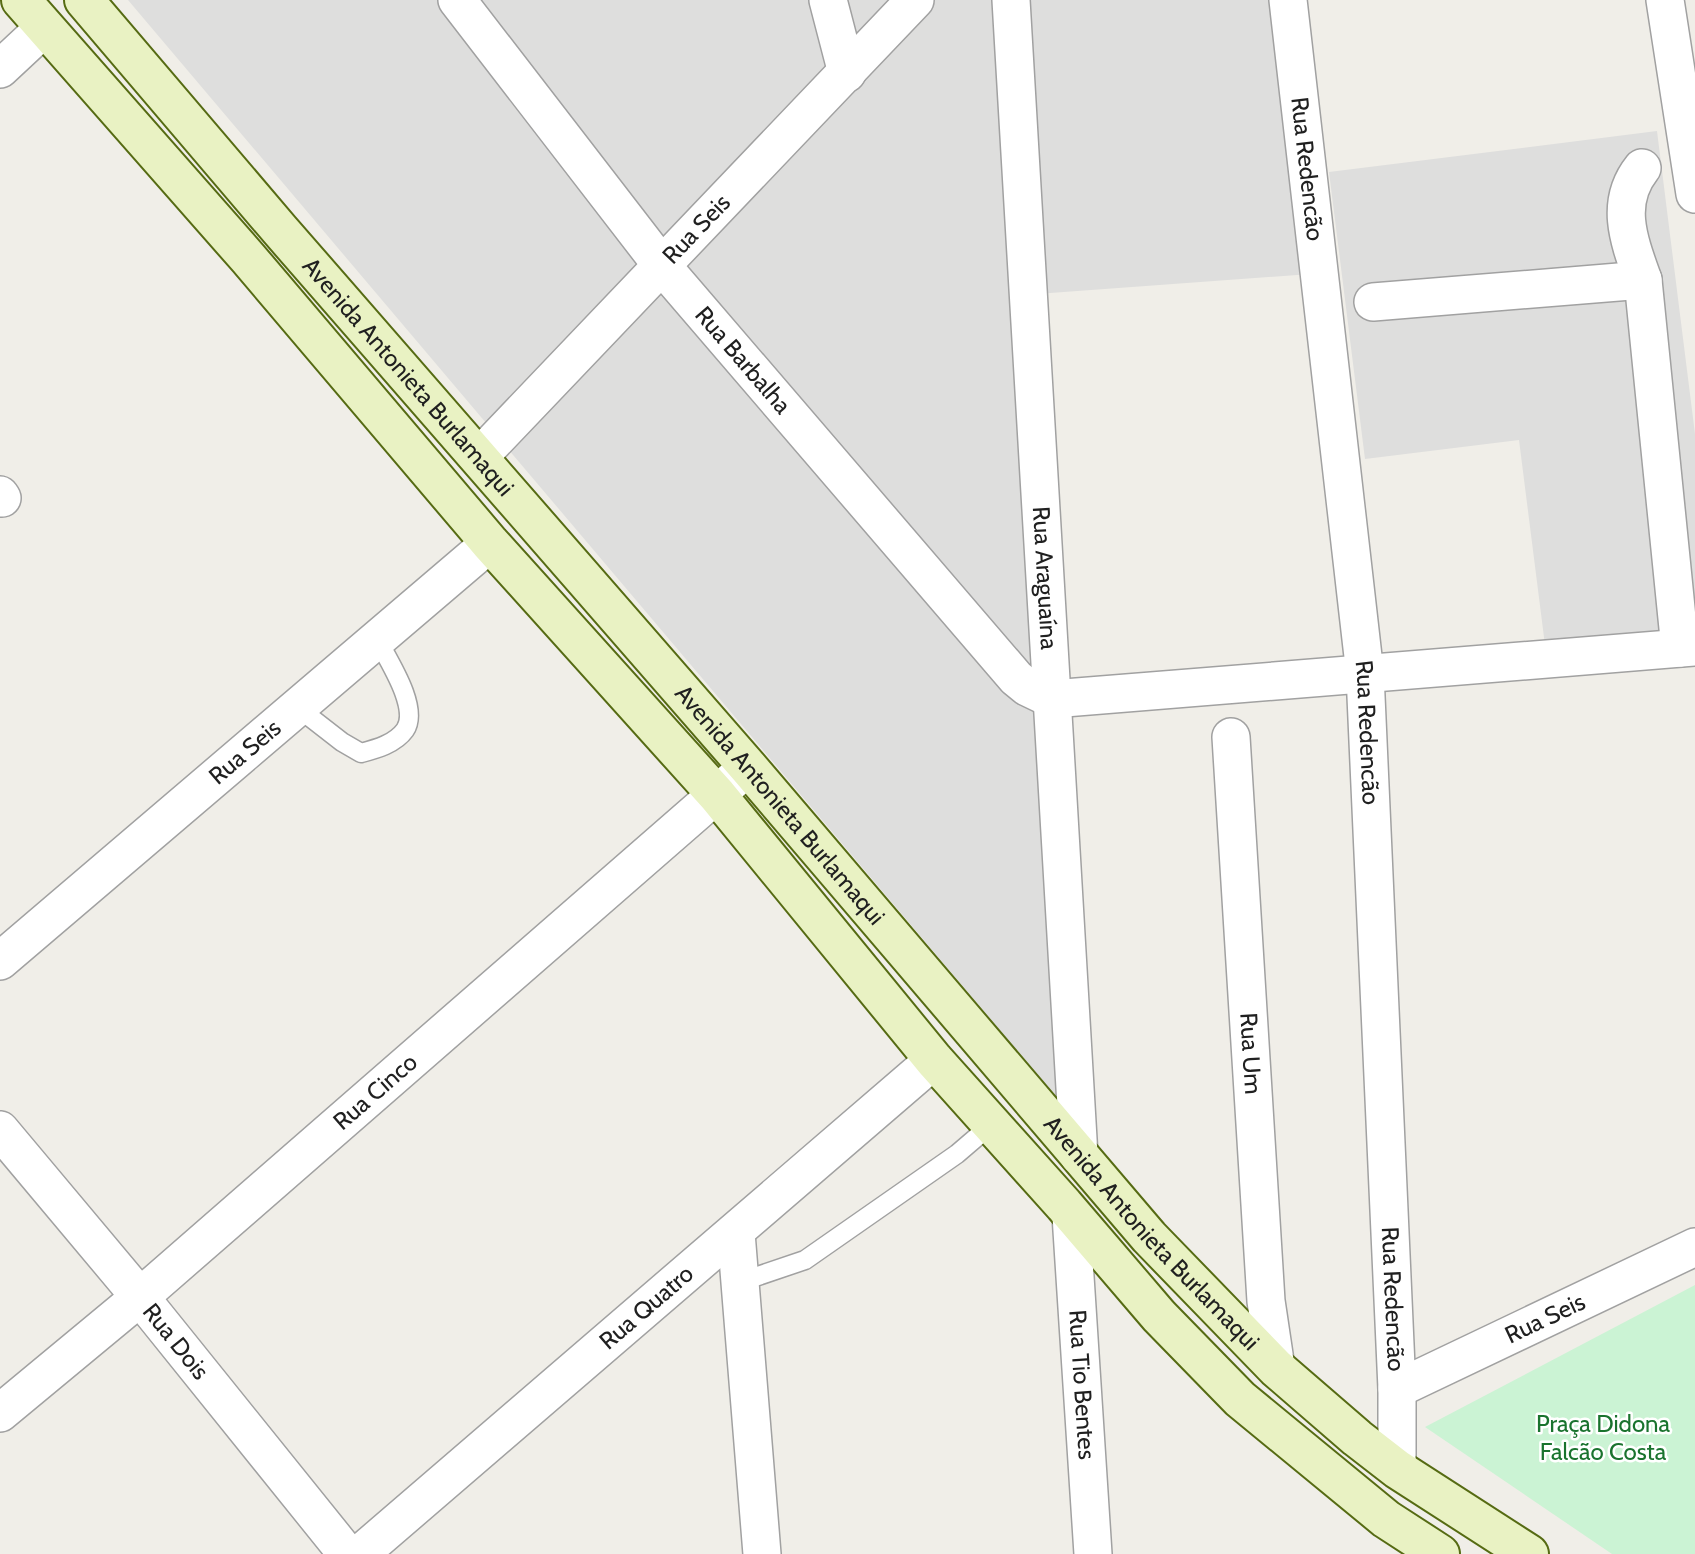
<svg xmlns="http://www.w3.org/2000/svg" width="1695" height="1554" viewBox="0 0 1695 1554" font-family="Cabin,sans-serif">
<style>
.residential{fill:#dededd}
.park{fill:#cbf3d4}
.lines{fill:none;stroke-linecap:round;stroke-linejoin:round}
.lane-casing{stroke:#a1a1a1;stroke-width:21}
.street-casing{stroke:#a1a1a1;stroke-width:40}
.secondary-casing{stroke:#566b13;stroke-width:42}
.lane{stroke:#fff;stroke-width:18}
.street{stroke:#fff;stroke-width:37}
.secondary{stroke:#e9f2c3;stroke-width:38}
.labels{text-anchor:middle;stroke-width:5;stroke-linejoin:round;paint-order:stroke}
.street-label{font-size:24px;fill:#202020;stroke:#fff}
.park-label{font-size:24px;fill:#1a732e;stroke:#fff}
</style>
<rect width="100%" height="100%" fill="#f0eee8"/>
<g class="residential">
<path d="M128,0H1290L1324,273L1009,296L1071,1114Z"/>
<path d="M1657,131L1695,434V635L1546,653L1519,440L1365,459L1329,172Z"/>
</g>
<path class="park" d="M1695,1285V1554H1612L1425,1427Z"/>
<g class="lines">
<g class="lane-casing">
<g id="lane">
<path d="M297,707L342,742L361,753C376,749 395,744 405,730C420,708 388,660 377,639"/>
<path d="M740,1282L805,1260L957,1154L992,1124"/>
</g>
</g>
<g class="street-casing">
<g id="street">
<path id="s1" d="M457,0L663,267L1016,678L1027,687L1052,699L1695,647"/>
<path d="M828,0L847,73"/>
<path id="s2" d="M1011,0L1079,1156"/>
<path id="s3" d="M1288,0L1365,674L1397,1389V1469"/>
<path d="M1665,0L1695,194"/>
<path d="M0,69L44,28"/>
<path d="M1642,168C1614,203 1629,241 1643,280L1680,648"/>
<path d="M1373,302L1643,280"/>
<path id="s4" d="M479,457L915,0"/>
<path d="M0,495L2,498"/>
<path id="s5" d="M1231,737L1266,1301L1276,1368"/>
<path id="s6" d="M0,961L490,543"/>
<path id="s7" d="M0,1130L140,1297L347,1554"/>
<path id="s8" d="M1071,1215L1093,1554"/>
<path d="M736,1233L762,1554"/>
<path id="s9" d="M1397,1389L1695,1247"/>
<path id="s10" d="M0,1413L140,1297L748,767"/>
<path id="s11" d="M360,1554L934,1060"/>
</g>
</g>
<g class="secondary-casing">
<g id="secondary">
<path d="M21,0L248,258L490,543L717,795L934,1060L1064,1205L1159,1316L1240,1399L1386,1519L1440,1554"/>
<path id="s12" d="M84,0L280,230L748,767L1149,1237L1276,1368L1357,1438L1397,1469L1529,1554"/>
</g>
</g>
<use href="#lane" class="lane"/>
<use href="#street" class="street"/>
<use href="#secondary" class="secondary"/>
</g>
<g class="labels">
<g class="street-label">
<text dy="8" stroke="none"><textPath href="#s3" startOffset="170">Rua Redencão</textPath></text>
<text dy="8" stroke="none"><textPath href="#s4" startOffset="315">Rua Seis</textPath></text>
<text dy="8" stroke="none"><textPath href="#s1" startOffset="460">Rua Barbalha</textPath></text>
<text dy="8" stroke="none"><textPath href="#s12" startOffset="497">Avenida Antonieta Burlamaqui</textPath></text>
<text dy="8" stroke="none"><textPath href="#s2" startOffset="579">Rua Araguaína</textPath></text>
<text dy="8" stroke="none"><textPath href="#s3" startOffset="737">Rua Redencão</textPath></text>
<text dy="8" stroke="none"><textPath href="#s6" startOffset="322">Rua Seis</textPath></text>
<text dy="8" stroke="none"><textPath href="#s12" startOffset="1064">Avenida Antonieta Burlamaqui</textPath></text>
<text dy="8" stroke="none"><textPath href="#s5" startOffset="317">Rua Um</textPath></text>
<text dy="8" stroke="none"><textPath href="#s10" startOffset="494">Rua Cinco</textPath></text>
<text dy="8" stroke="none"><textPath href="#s12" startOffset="1631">Avenida Antonieta Burlamaqui</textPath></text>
<text dy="8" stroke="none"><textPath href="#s3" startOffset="1304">Rua Redencão</textPath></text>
<text dy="8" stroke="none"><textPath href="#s11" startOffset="378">Rua Quatro</textPath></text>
<text dy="8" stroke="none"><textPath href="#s9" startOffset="164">Rua Seis</textPath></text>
<text dy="8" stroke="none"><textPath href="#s7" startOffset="275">Rua Dois</textPath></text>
<text dy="8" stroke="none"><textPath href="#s8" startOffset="170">Rua Tio Bentes</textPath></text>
</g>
<g class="park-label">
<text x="1603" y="1432">Praça Didona<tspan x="1603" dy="28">Falcão Costa</tspan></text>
</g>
</g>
</svg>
